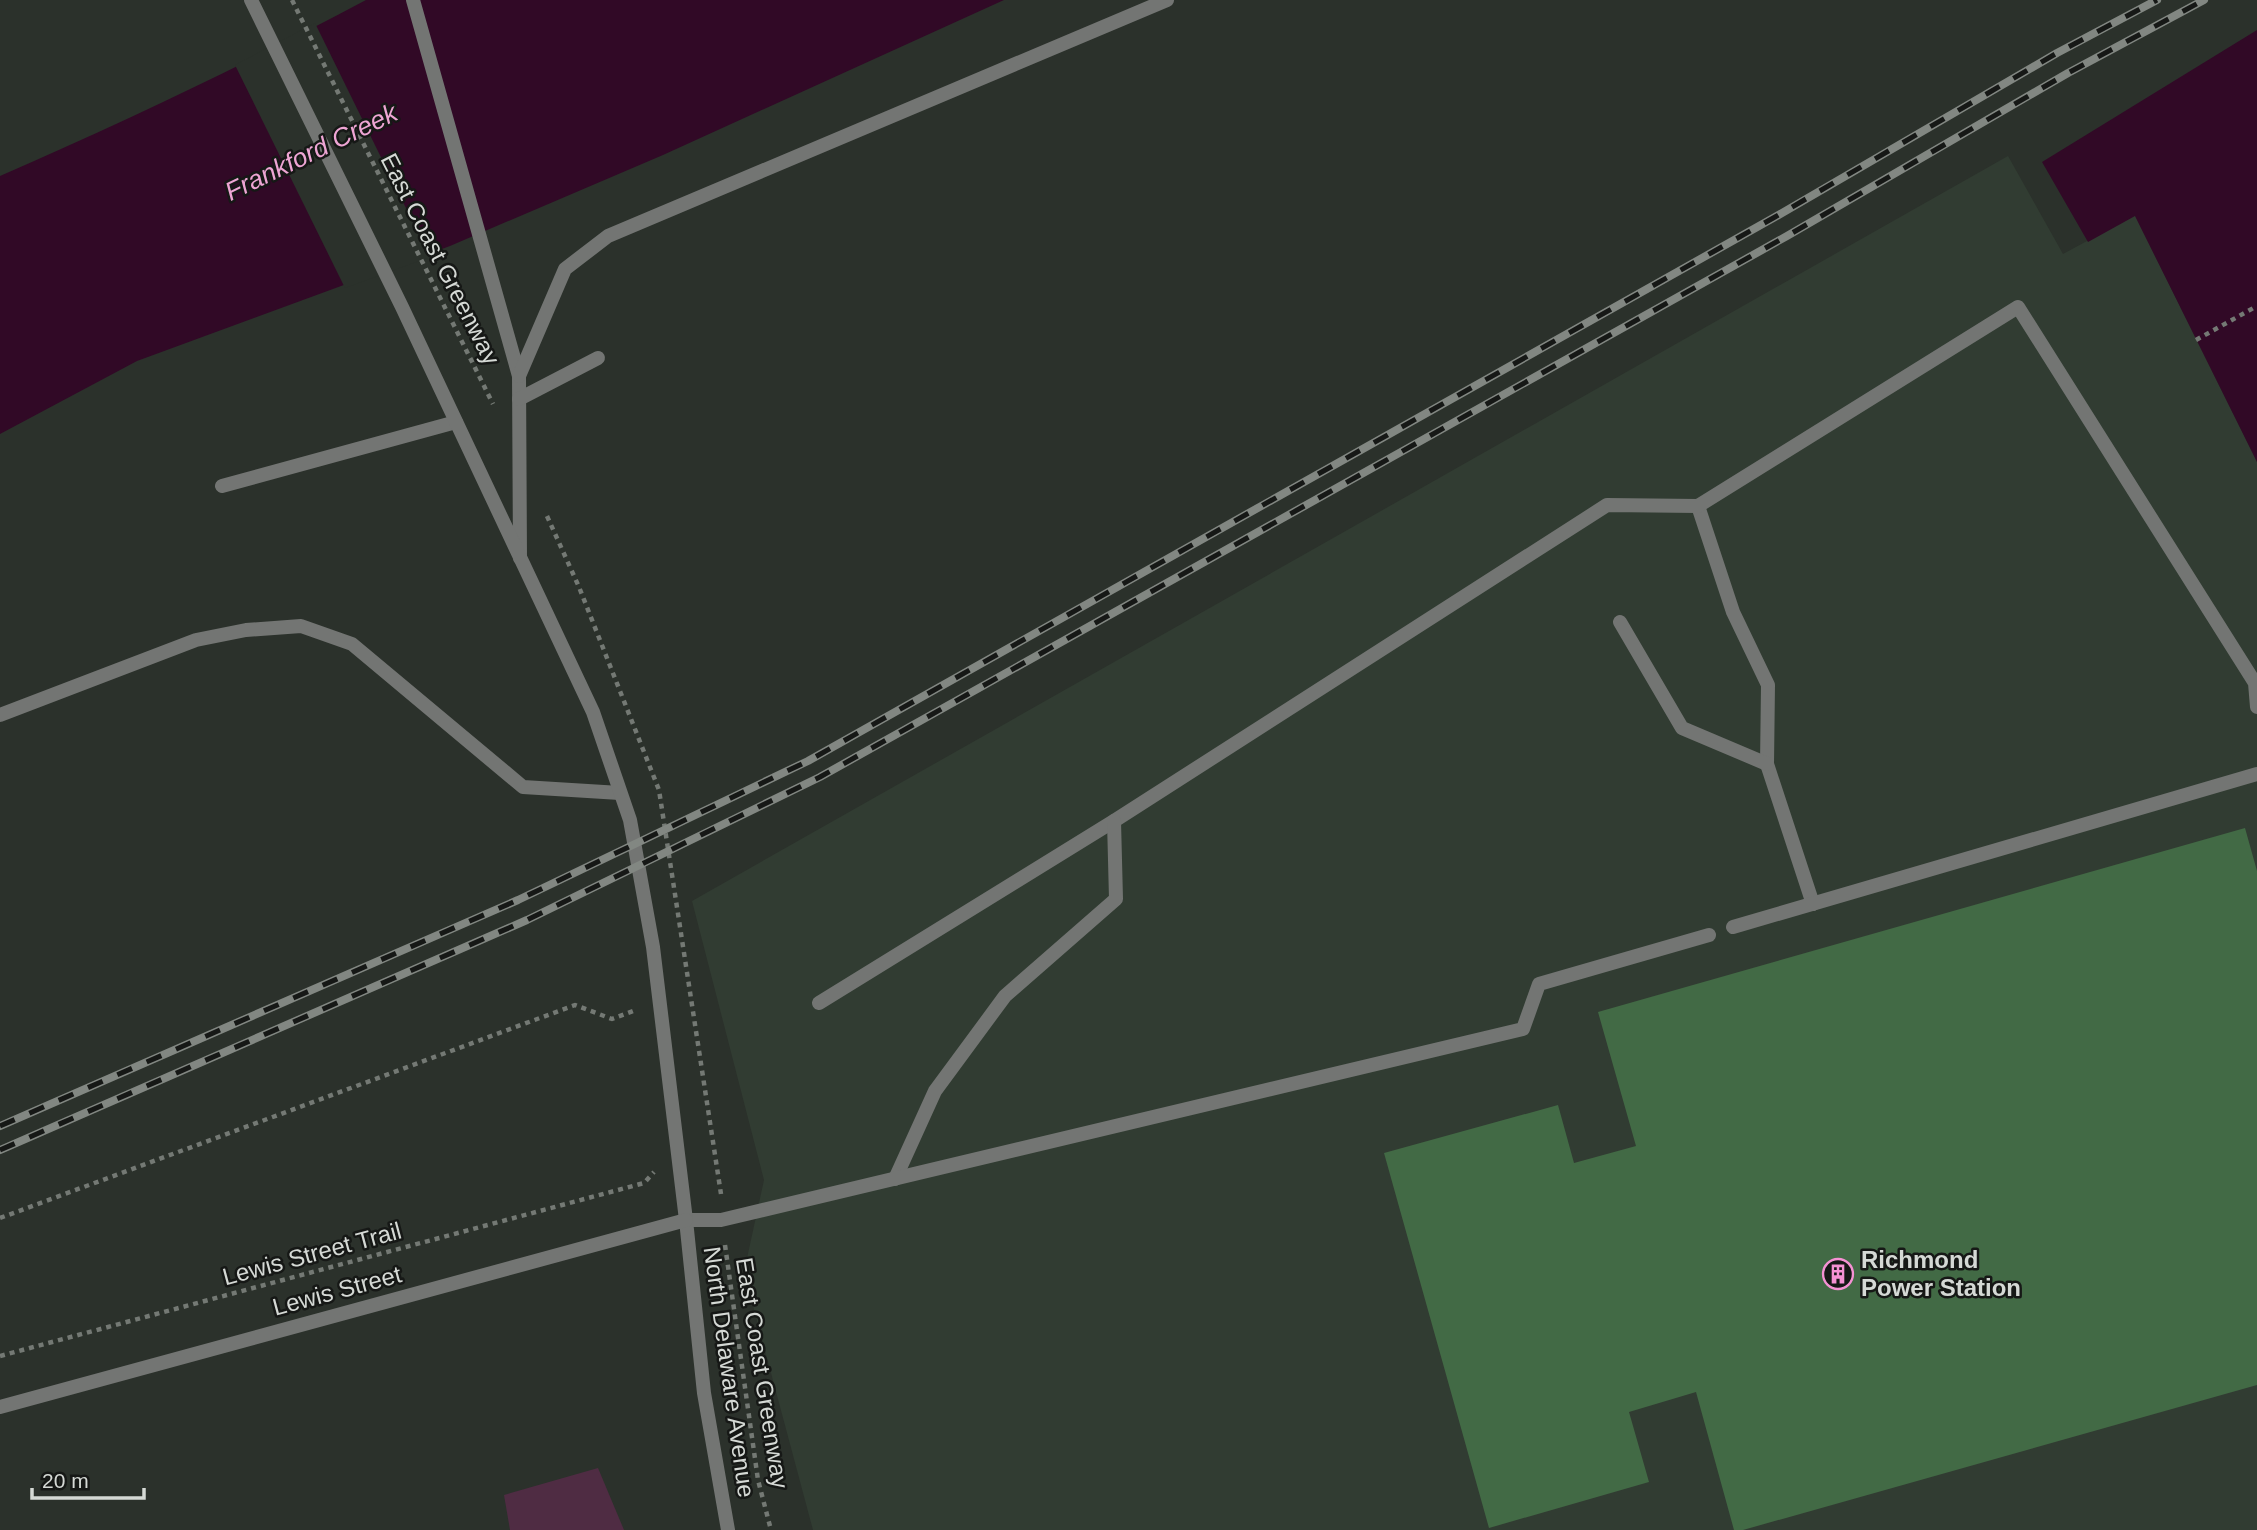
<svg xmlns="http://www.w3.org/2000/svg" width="2257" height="1530" viewBox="0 0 2257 1530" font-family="Arial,sans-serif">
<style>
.built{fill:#313c32}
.green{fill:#4f2c43}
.water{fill:#310926}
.pier{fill:#2b312b}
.building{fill:#426a45}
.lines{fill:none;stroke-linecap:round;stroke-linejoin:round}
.path{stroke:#747974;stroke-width:4.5;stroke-dasharray:5 5;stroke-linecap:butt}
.lane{stroke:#737573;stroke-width:14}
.street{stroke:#737573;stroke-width:14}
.rail-casing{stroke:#828782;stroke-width:8}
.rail{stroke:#161816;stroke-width:5;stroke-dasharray:16;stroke-linecap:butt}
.labels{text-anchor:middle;stroke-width:5;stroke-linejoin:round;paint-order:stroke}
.street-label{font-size:24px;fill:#d5d9d5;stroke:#161816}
.poi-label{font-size:24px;font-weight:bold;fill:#d5d9d5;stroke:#161816;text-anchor:start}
.water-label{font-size:26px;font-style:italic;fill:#eea5d4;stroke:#161816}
</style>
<rect width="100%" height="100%" fill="#2b312b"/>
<path class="built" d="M2008,156L2063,254L2135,215L2257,462V1530H813L744,1272L764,1180L692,901Z"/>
<path class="green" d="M598,1468L624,1530H510L504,1495Z"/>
<g class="water">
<path d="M366,0H1004L663,155L450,246L137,361L0,434V176C125,122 246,64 366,0Z"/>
<path d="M2257,30V462L2135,216L2088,242L2042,162Z"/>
</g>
<path class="pier" d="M315,23L430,257L345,288L235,65Z"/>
<path class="building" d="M2245,828L2257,871V1385L1743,1530H1734L1696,1392L1629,1412L1649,1482L1489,1528L1384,1153L1558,1105L1574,1163L1636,1146L1598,1012Z"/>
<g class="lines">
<g class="path">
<path d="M292,0L493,404"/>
<path d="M2196,340L2257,306"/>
<path d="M547,516L579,587L659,790L721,1194"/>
<path d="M0,1218L575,1005L612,1019L636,1010"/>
<path d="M725,1245L758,1480L771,1530"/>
<path d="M0,1356L644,1183L654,1172"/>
</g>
<g class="lane">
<path d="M413,0L519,376L520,558"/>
<path d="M519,376L565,269L608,236L1167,0"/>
<path d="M519,399L598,358"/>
<path d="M222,486L456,422"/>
<path d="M1698,506L1733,612L1768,685L1767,764L1813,904"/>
<path d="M1620,622L1682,728L1767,764"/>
<path d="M0,715L196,640L246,630L301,626L352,644L523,787L620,793"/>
<path d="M1733,927L2257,774"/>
<path d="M819,1003L1114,821L1607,505L1698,506L2018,307L2255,683L2257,707"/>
<path d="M895,1179L935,1091L1005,996L1116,899L1114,821"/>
<path d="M686,1220H721L1523,1029L1539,984L1709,935"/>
</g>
<g class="street">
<path d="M251,0L402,307L593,712L630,820L653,947L686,1220L704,1393L728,1530"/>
<path d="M0,1407L686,1220"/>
</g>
<g class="rail-casing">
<g id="rail">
<path d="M0,1126L518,900L808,761L1775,217L2057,53L2157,0"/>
<path d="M0,1150L527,920L820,777L1787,236L2068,73L2204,0"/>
</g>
</g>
<use href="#rail" class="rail"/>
</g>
<defs>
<g id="building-ring" transform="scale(1.575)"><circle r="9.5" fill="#161816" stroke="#f591d3" stroke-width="1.5"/><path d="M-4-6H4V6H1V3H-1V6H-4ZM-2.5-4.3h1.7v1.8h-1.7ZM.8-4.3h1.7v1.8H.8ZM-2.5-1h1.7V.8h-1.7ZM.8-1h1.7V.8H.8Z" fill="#f591d3"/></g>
</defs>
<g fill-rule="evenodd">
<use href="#building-ring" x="1838" y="1274"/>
</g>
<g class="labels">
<g class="street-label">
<text transform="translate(440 259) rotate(63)" y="8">East Coast Greenway</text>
<text transform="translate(312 1254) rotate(-15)" y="8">Lewis Street Trail</text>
<text transform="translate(337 1291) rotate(-15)" y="8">Lewis Street</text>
<text transform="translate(729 1372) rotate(82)" y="8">North Delaware Avenue</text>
<text transform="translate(762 1373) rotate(81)" y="8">East Coast Greenway</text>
</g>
<g class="poi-label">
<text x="1861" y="1268">Richmond<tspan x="1861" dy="28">Power Station</tspan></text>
</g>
<g class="water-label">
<text transform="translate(311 152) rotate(-26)" y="9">Frankford Creek</text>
</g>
</g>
<path d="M32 1488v10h112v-10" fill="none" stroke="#d5d9d5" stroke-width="3.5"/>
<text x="42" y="1488" font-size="21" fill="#d5d9d5" stroke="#161816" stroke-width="5" paint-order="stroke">20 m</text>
</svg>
